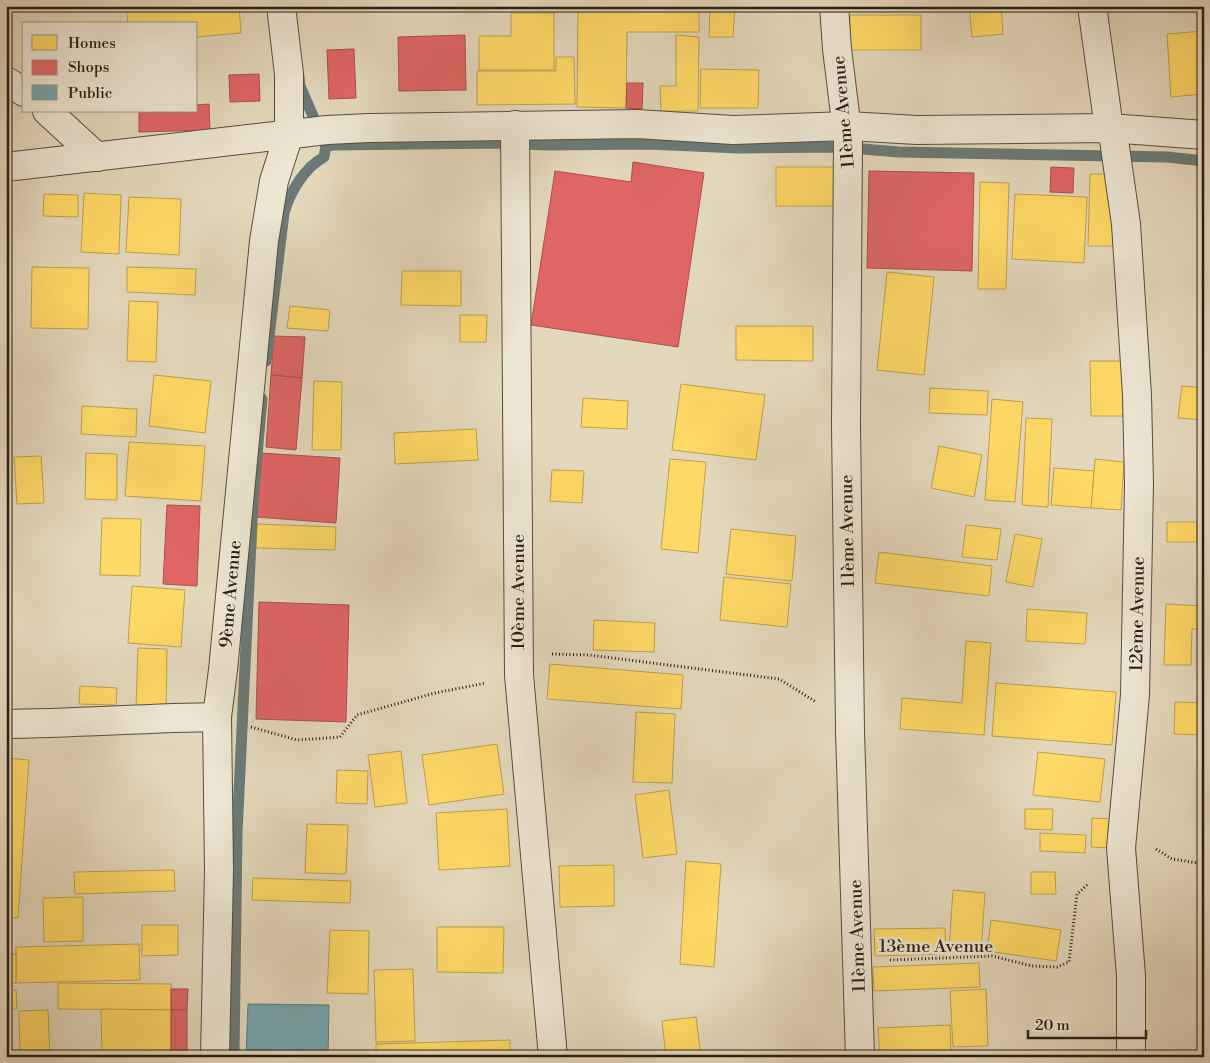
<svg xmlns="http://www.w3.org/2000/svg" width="1210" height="1063" viewBox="0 0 1210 1063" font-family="'Libre Bodoni',serif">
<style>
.homes{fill:#ffd966;stroke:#bea14e}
.shops{fill:#e06666;stroke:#a9504e}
.public{fill:#76a5af;stroke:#5f7c81}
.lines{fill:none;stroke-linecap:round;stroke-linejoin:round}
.stream{stroke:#6b7a78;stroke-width:11}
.minor-casing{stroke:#574c40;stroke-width:30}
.path{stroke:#281e17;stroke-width:3;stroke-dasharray:1 2.5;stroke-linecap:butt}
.minor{stroke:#ede6d3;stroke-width:28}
.labels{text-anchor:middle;stroke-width:5;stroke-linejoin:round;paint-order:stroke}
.street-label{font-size:18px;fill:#281e17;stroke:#ede6d3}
</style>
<rect width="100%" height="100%" fill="#e4d8bc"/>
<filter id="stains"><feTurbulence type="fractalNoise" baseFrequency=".004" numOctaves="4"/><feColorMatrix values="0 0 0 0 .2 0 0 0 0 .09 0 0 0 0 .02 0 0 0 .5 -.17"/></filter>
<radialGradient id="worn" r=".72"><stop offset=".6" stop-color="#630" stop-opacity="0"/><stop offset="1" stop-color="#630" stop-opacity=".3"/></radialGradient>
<g class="homes">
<path d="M126,6H239L241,33L196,37V24H128Z"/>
<path d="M578,6H699V32H627L626,108L577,107Z"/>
<path d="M710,6H735L733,37H709Z"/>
<path d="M845,6H887V12L844,11Z"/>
<path d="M969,6H1001L1003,34L972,37Z"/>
<path d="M511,13H554V70H479V36H511Z"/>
<rect x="850" y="15" width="71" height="35"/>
<path d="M1204,31V94L1171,97L1167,34Z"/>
<path d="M676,35L699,37L698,111H661L660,86H676Z"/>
<path d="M556,57H574L575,104L477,105V71H556Z"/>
<path d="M701,69L759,70L758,108H700Z"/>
<rect x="776" y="167" width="58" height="39"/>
<path d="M1090,174H1115L1113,246H1088Z"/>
<path d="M980,182L1009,183L1006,289H978Z"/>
<path d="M84,193L121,195L119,254L81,252Z"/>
<path d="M44,194L78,195V217L43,216Z"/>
<path d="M1015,194L1087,197L1084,263L1012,259Z"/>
<path d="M129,197L181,199L179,255L126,252Z"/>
<path d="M32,267L89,268L88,329L31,328Z"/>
<path d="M127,267L196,269L195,295L127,292Z"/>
<path d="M402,271H461V306L401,305Z"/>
<path d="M887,272L934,277L924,375L877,370Z"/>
<path d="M129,301L158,302L156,362L127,361Z"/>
<path d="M290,306L330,310L328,331L287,328Z"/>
<path d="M460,315H487L486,342H460Z"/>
<path d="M736,326H813V361L736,360Z"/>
<path d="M1090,361H1123V416H1091Z"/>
<path d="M154,375L211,381L205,433L149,426Z"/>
<path d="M314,381L342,382L341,450H312Z"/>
<path d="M681,384L765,395L756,460L672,450Z"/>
<path d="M1182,386L1204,388V420L1178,418Z"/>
<path d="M930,388L988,391L987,415L929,413Z"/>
<path d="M583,398L628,401L627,429L581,427Z"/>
<path d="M992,399L1023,402L1015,502L985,500Z"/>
<path d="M82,406L137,409L136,437L81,434Z"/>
<path d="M1026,418L1052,419L1048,507L1022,505Z"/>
<path d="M476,429L478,460L395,464L394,433Z"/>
<path d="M129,442L205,446L201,501L125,496Z"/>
<path d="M939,446L982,455L974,497L931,488Z"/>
<path d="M86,453L117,454V500L85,499Z"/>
<path d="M41,456L44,503L17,504L14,457Z"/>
<path d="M670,459L706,462L698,553L661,549Z"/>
<path d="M1095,459L1124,462L1121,510L1091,508Z"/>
<path d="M1054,468L1094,471L1091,508L1051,505Z"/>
<path d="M552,470L584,471L582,503L550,501Z"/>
<path d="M102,518L141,519L140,576L100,575Z"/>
<rect x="1167" y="522" width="30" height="20"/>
<path d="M257,524L336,527L335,550L256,548Z"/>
<path d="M966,525L1001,529L997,560L962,557Z"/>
<path d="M731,529L796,536L792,581L726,574Z"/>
<path d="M1015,534L1042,539L1033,587L1006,582Z"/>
<path d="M879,552L992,566L989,596L875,583Z"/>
<path d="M724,577L791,584L787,627L720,620Z"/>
<path d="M132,586L185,590L181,647L128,643Z"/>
<path d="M1166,604L1204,606V629H1192L1191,665H1164Z"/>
<path d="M1027,609L1087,613L1085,644L1026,641Z"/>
<path d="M594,620L655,623L654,652L593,650Z"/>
<path d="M966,641L991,643L984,735L900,729L902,698L962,703Z"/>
<path d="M138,648L167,649L166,712L136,710Z"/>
<path d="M550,664L683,675L681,709L547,699Z"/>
<path d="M996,683L1116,692L1112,745L992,736Z"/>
<path d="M80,686L117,688L116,705L79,704Z"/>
<path d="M1175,702L1204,703V735L1174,734Z"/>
<path d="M636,712L675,714L672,783L633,782Z"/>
<path d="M497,744L504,794L429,805L422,755Z"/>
<path d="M401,751L407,803L375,807L368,755Z"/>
<path d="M1038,752L1105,759L1100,802L1033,795Z"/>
<path d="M6,758L29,760L18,918L6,917Z"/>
<path d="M337,770L368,771L367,804L336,803Z"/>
<path d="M669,790L677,854L643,858L635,795Z"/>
<path d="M507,809L510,866L439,870L436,813Z"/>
<path d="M1025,809H1053L1052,830L1025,829Z"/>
<path d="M1092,818L1114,819L1113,848L1091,847Z"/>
<path d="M307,824L348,825L346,874L305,873Z"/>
<path d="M1040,833L1086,835L1085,853L1040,851Z"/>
<path d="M686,861L721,864L714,967L680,964Z"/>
<path d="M614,865V906L560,907L559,866Z"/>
<path d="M174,870L175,891L75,894L74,872Z"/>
<path d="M1031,872H1055L1056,894H1031Z"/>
<path d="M253,878L351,881L350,903L252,900Z"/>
<path d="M953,890L985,893L981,951L949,950Z"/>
<path d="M83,897V941L44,942L43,898Z"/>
<path d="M991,920L1061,930L1056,961L987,951Z"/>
<path d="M142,925H178V955L142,956Z"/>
<path d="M437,927H504L503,973L437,972Z"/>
<path d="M945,928L946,954L875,956L874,929Z"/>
<path d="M330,930L369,931L368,994L327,993Z"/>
<path d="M139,944L140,980L16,983V947Z"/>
<path d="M6,954H16V983L6,982Z"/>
<path d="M979,963L980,987L874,991L873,967Z"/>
<path d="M413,969L415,1041L376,1042L374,970Z"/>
<path d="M58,983L171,984V1010L58,1009Z"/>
<path d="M986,989L988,1046L953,1047L950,991Z"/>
<path d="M16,990L17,1009L6,1010V991Z"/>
<path d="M101,1009L171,1010V1057H102Z"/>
<path d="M48,1010L50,1057H20L19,1011Z"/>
<path d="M696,1017L701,1057H666L662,1021Z"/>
<path d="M950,1025L951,1057H880L878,1028Z"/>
<path d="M510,1040V1057H376V1044Z"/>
<path d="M1069,1052L1112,1054V1057H1069Z"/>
</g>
<g class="shops">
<path d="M465,35L466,90L399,91L398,37Z"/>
<path d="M354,49L356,98L329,99L327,50Z"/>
<path d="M259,74L260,101L230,102L229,75Z"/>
<path d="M627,83H643L642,109L626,108Z"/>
<path d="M209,104L210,130L139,132V111H196V105Z"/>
<path d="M633,162L704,173L678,347L531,325L555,171L631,182Z"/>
<path d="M1051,167L1074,168L1073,193L1050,192Z"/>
<path d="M869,171L974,173L972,271L867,268Z"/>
<path d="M274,336L305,337L302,378L271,375Z"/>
<path d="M271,375L302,378L296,450L266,447Z"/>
<path d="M260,453L340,458L336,523L256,517Z"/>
<path d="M167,505L200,506L197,586L163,584Z"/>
<path d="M259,602L349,605L346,722L256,719Z"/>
<path d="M171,989H188L187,1010H171Z"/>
<rect x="171" y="1010" width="16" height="47"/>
</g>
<path class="public" d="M248,1004L329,1005L328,1057H246Z"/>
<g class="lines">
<g class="stream">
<path d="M326,146L334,145L501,143L547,145L648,144L739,148L838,147L899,152L1167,157L1204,161"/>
<path d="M266,361L284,213C290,192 304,168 324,157L326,146L300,86L299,76"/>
<path d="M234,1057L237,833L253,500L262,399"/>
</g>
<g class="minor-casing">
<g id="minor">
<path d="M834,6L837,49L848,138L846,424L850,731L860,1057"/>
<path d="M1092,6L1109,128L1114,140L1126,224L1137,395L1139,484L1135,695L1121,848L1131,976V1057"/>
<path d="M6,81L24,92"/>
<path d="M47,111L97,157"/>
<path d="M515,125L519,675L553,1057"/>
<path d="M6,167L327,130L369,128L637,124L733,130L848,126L917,130L1109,128L1204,135"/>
<path d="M6,724C77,723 147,718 217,717"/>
<path d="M215,1057L219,870L217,717L223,670L264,241L274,181L289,134V74L281,6"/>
</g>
</g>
<g class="path">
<path d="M552,654L589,655L779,679L816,702"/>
<path d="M251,727L297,740L340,737L357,715L435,693L486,683"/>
<path d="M1156,849L1172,859L1204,864"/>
<path d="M890,960L992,956L1032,966L1057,967L1069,962L1077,894L1088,884"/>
</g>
<use href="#minor" class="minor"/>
</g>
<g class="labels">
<g class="street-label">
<text transform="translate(843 112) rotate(-95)" y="6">11ème Avenue</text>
<text transform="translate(847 531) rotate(-91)" y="6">11ème Avenue</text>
<text transform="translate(518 592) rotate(-90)" y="6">10ème Avenue</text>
<text transform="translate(230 594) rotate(-85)" y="6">9ème Avenue</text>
<text transform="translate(1137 614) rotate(-89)" y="6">12ème Avenue</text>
<text transform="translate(857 936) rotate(-92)" y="6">11ème Avenue</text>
<text x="936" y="952">13ème Avenue</text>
</g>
</g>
<rect width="1210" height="1063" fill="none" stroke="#e4d8bc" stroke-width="25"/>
<rect x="8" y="8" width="1195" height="1048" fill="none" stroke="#281e17" stroke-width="2.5"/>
<rect x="12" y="12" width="1185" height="1038" fill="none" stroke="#281e17"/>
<rect x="22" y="22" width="175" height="90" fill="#ede6d3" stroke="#9e9688"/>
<rect x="32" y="35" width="25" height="15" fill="#ffd966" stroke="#9e9688"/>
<text x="68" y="48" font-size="15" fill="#281e17">Homes</text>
<rect x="32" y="60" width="25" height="15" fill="#e06666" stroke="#9e9688"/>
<text x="68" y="72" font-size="15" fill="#281e17">Shops</text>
<rect x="32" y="85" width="25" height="15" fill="#76a5af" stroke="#9e9688"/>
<text x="68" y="98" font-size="15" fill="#281e17">Public</text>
<path d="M1028 1030v8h118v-8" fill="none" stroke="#281e17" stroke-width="2.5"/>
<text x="1035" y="1030" font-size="15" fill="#281e17" stroke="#ede6d3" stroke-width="4" paint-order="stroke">20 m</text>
<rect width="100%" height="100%" filter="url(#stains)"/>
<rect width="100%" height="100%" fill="url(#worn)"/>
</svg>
